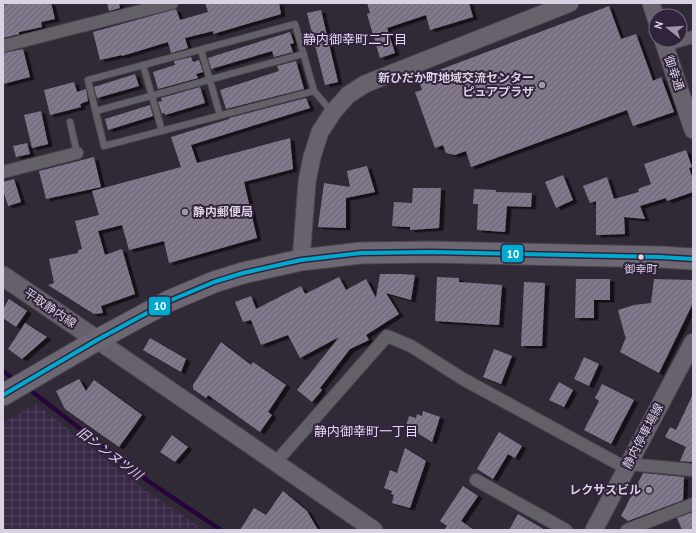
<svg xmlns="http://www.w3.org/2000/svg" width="696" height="533" viewBox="0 0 696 533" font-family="'PT Sans','Noto Sans JP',sans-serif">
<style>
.industrial{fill:url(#industrial-grid)}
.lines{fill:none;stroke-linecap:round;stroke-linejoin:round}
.stream{stroke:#26063a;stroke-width:4.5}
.building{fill:url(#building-hatch);filter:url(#shadow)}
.lane-casing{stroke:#4b4551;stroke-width:8}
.street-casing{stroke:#4b4551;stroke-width:14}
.secondary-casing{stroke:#4b4551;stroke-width:19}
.primary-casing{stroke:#4b4551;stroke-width:21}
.highway-casing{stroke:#4b4551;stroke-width:23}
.lane{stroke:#646067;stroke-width:6}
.street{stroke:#646067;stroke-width:12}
.secondary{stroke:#67626b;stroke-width:17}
.primary{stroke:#66606a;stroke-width:19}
.highway{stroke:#6c6772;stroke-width:21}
.bus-1-casing{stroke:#31233c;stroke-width:7}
.bus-1{stroke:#00a9ce;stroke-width:4}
.poi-dot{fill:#9e97a6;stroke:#31233c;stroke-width:1.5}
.bus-dot{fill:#dad2e2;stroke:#31233c;stroke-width:1.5}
.labels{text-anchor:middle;stroke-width:4;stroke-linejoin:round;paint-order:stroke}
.bus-label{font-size:11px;fill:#dad2e2;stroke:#31233c}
.street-label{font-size:12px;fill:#dad2e2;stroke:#31233c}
.poi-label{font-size:12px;font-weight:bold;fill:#dad2e2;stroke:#31233c;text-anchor:end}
.neighbourhood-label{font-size:13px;fill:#e7d7f7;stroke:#31233c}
.water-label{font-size:13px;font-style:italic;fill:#e5d2f6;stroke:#31233c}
.line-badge{stroke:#31233c;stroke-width:1.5}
.badge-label{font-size:11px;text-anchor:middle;font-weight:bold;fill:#fff}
</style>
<defs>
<pattern id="industrial-grid" width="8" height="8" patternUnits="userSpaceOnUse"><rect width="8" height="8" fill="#382845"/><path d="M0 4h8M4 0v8" fill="none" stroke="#544660"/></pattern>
<pattern id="building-hatch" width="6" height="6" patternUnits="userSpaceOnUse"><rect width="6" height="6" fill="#82788b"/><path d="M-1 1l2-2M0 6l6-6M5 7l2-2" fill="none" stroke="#6b6472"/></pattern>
<filter id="shadow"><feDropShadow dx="4.5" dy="2.5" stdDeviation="0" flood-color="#0009"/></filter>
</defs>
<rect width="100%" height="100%" fill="#302936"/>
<path class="industrial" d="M36,404L142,488L204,530H3V423Z"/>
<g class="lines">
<g class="stream">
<path d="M3,371L16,381"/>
<path d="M26,387L148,481L221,530"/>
</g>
</g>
<g class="building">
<path d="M11,3H51L55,19L41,22L42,27L19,32V34L3,38V5Z"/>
<path d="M107,3H119L120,8L109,11Z"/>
<path d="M205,3H279L281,14L213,34V31L185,38L188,48L171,53L168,42L122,56V55L100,60L93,32L176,9L180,20L208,12Z"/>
<path d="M367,3H469L473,17L430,30L426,15L387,28L395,53L380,58L367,14L370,13Z"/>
<path d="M609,6L621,39L636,34L653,81L661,77L674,112L633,126L627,110L471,167L466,151L455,155L446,153L443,145L435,148L415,92L422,90L418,78Z"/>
<path d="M321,10L338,82L325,85L307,13Z"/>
<path d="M290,32L294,43L290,44L293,52L274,57L272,51L211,69L208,58Z"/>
<path d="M23,49L30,77L3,84V53Z"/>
<path d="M191,57L193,62L199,60L203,72L196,74L198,78L158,89L153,72L175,65L174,61Z"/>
<path d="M296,61L304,89L226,109L220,90L279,71L277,66Z"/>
<path d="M135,74L139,86L97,98L94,87Z"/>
<path d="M74,82L77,92L86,89L88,101L80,104L81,107L50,115L44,90Z"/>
<path d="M200,87L205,103L165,115V113L162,114L158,102L162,101L161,98Z"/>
<path d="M306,98L310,108L191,145L197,163L290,138L293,169L244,182L257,238L169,263L164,241L129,250L122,225L98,231L105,255L122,249L135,294L101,306L103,313L94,314L48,285L54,283L49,259L78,253V250L82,249L75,221L99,215L92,191L181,167L171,137L229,119V118Z"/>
<path d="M150,105L153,116L108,130L105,119Z"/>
<path d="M41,111L48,144L32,148L24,115Z"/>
<path d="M27,143L30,154L16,157L13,146Z"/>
<path d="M686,150L692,167L689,168L693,180V192L667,201L666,198L640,206L645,219L624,217L625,234L596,235V201L590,203L583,186L607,177L614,199L639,192L638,189L651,184L644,164Z"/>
<path d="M94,157L101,187L46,199L39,171Z"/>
<path d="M367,166L375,192L346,198V228L318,227L324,183L350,187L347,171Z"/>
<path d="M563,175L573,200L556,208L545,182Z"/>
<path d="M14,179L21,202L8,206L3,190V182Z"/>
<path d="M413,188H441L439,228L410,230V227L392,226L394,202L412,203Z"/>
<path d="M474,189L496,190V192L532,193L531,207L507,206L505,232L477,230L478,204H473Z"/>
<path d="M380,274H402L415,275L411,300L386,293L399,314L366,335L369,340L350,349L320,388L322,390L312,402L297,390L339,337L300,358L288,335L261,345L251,320L243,322L235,302L251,296L256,309L301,286L305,294L339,277L346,290L366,279L376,298Z"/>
<path d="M437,277L459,278V282L502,285L499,325L435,321Z"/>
<path d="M576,279H610V300H594V318H575Z"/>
<path d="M654,279L693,280V303L659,373L620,352L626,337L625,336L618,310L634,305L651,303Z"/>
<path d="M524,282L545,283L542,346H521Z"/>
<path d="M9,299L27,311L16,327L3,318V309Z"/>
<path d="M25,323L47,337L22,359L8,349Z"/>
<path d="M150,338L186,359L181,372L143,350Z"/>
<path d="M221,342L251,365L253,362L286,385L268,412L272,415L260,432L208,395L206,398L193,389V385Z"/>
<path d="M494,349L512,356L501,384L483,377Z"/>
<path d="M584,357L599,364L589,386L574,379Z"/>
<path d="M79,379L86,391L94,380L142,415L119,447L65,409L56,391Z"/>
<path d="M559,382L573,390L564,407L549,400Z"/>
<path d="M602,384L634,400L611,444L584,430L599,401L595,398Z"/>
<path d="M693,394V462L680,461L686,447L665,437L670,427L676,430Z"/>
<path d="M423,411L440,417L432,442L406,426L409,416L416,418L417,414L422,416Z"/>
<path d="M499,432L522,446L515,458L508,454L493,479L477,469Z"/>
<path d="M172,435L188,447L175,462L160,452Z"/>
<path d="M405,448L426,461L410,508L392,503L394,495L391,494L392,491L384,488L390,470L397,473Z"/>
<path d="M643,473L684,477L683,500L628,521L621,516Z"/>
<path d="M463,486L478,496L461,521L474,530H444L447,526L440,521Z"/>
<path d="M283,491L307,511L318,530H240L254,508L266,515Z"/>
<path d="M693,512V530H682L677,518Z"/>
<path d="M518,514L545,530H509Z"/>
</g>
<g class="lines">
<g class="lane-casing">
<g id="lane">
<path d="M201,50L220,115"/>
<path d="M143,65L162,131"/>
<path d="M314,91L104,146L88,80L295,24L314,91L332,112"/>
<path d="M96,111L303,54"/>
<path d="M70,122L77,153"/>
</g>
</g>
<g class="street-casing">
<g id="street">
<path d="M665,45L693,37"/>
<path d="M3,46L172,3"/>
<path d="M3,172L77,153"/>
<path d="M276,462L387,336L411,346L463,379L626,468"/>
<path d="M628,464L693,470"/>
<path d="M476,480L566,530"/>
<path d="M627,530L693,504"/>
</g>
</g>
<g class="secondary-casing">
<g id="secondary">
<path d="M651,3L656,19"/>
<path d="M663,40L693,130"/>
<path d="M301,260L307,182L312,157L320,132L333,112L348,95L365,84L570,3"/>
<path d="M97,340L374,530"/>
<path d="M594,530L693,342"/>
</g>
</g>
<g class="primary-casing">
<path id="primary" d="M3,276L97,340"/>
</g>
<g class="highway-casing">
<path id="highway" d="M3,395L97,340L169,301L214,282L243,273L301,260L361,253L432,252L660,257L693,259"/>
</g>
<use href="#lane" class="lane"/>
<use href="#street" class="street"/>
<use href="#secondary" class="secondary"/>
<use href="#primary" class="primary"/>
<use href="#highway" class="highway"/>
<g class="bus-1-casing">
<path id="bus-1" d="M3,395L97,340L169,301L214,282L243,273L301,260L361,253L432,252L660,257L693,259"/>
</g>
<use href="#bus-1" class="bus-1"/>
</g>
<g class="poi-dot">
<circle cx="542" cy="85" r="4"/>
<circle cx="185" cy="212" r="4"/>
<circle cx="649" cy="490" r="4"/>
</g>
<circle class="bus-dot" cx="641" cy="257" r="3.5"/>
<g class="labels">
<g class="bus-label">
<text x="641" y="273">御幸町</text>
</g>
<g class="street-label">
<text transform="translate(674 73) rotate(71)" y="4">御幸通</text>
<text transform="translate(50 308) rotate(34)" y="4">平取静内線</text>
<text transform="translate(643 436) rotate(-62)" y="4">静内停車場線</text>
</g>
<g class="poi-label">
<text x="534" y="82">新ひだか町地域交流センター<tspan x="534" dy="14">ピュアプラザ</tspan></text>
<text x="193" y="216" text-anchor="start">静内郵便局</text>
<text x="641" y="494">レクサスビル</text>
</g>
<g class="neighbourhood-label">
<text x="355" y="44">静内御幸町二丁目</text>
<text x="366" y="436">静内御幸町一丁目</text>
</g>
<g class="water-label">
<text transform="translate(110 453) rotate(37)" y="5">旧シンヌツ川</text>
</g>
</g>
<g class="line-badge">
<rect x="501" y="244" width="23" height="19" rx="4" fill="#00a9ce"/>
<rect x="148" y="296" width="23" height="20" rx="4" fill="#00a9ce"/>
</g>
<g class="badge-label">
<text x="513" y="258">10</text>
<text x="160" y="310">10</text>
</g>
<rect width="696" height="533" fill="none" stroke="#dad2e2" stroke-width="8"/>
<g transform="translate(668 28) rotate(287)"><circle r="19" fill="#31233c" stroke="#75697e"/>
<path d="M0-3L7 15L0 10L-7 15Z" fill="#9e97a6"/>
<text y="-6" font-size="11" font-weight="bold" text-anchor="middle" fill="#dad2e2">N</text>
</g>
</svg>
